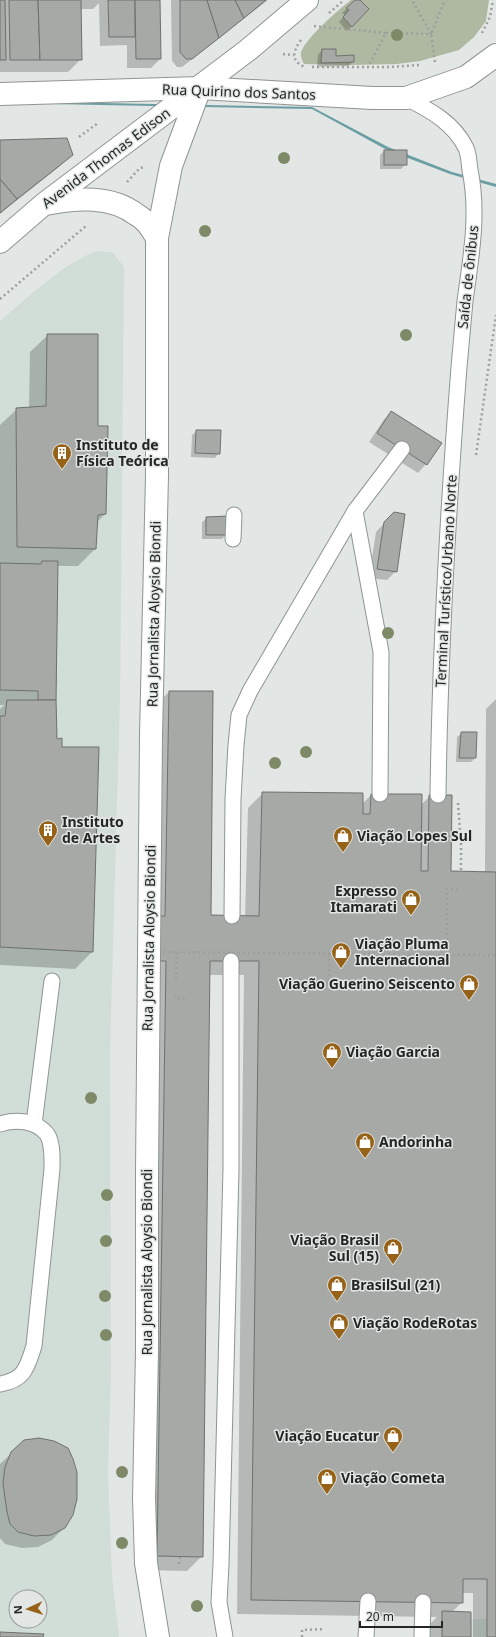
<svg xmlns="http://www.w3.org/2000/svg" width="496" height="1637" viewBox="0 0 496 1637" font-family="'Noto Sans',sans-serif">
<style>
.built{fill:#d1ded7;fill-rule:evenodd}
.green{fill:#afb9a1}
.water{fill:#6b9ea2}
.shadow{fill:#0003}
.building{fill:#a6a9a5;stroke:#6e716e}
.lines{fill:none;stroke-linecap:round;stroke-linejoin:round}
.service-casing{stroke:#909492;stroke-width:17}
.tertiary-casing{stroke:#909492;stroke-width:24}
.path{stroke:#9da09e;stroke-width:2.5;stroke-dasharray:2 3;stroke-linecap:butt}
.service{stroke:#fff;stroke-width:15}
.tertiary{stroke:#fff;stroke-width:22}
.path-bridge{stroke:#9da09e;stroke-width:2.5;stroke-dasharray:2 3;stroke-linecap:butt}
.tree{fill:#7e8a67}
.labels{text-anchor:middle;stroke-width:3;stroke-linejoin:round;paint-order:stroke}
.street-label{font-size:14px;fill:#242625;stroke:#e2e6e4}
.poi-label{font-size:14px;font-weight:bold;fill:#242625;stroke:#e2e6e4;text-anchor:start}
</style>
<rect width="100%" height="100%" fill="#e2e6e4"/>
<g class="built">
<path d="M97,251L112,252L124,267L120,699L110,1051L111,1368L108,1473L112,1576L119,1637H0V321L36,290L64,268L85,256ZM16,1597H40V1621H16Z"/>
<rect x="446" y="1619" width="50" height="18"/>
</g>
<path class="green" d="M351,0H489L486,21L474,37L459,50L420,61L397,64L349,65L304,64C302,60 300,56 301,52C306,38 339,9 351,0Z"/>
<path class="water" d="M0,101L312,107L388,147L452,172L496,184V187L450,174L387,150L312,109L0,103Z"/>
<g class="shadow">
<path d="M0,0H159L160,59L151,68H127V45L100,46L99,3L93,9H80L81,59L68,72H0Z"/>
<path d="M171,0H268L182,67H177L172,61Z"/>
<path d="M356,0H358L368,9L347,31L339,22L345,15L342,13Z"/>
<path d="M322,50L335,57L353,62L348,66L317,67L318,55Z"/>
<path d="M0,141L71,155L59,167L0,214Z"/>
<path d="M384,151L406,164L401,169H380V155Z"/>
<path d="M48,335L97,427L105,514L96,523L95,549L78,566H57L56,740L61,748L92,952L75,969L0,965V709L4,705H0V425L17,409L29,408L30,352Z"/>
<path d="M391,412L426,464L418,473L369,442L383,421Z"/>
<path d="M197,431L219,453L215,458L191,457L192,435Z"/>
<path d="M394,513L396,571L387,580L369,578L376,532Z"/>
<path d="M207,518L226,535L222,539H202V522Z"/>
<path d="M169,692H212L210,916L245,917L248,808L263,793L362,804L371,795L421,805L430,796L450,872L485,873L486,709L496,699V1637H473V1593H462V1602L452,1612L470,1637H430V1624L437,1617L237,1614L244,975H208L202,1556L187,1571L143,1570L151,975H138V931L151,918L154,706Z"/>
<path d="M462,733L475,758L471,762H456L457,737Z"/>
<path d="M12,1453L64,1528L52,1540L38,1547L22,1548L5,1544L0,1538V1464Z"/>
</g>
<g class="building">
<path d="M0,0H5L6,60H0Z"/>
<path d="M9,0H38L40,60H10Z"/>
<path d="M38,0H81L82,60H40Z"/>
<path d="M108,0H135V37H109Z"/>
<path d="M135,0H160L161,59H136Z"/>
<path d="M180,0H207L219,38L192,59H186L180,52Z"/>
<path d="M207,0H235L244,18L219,38Z"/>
<path d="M235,0H266L244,18Z"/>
<path d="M355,0H360L369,9L352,27L343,17L349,10L346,8Z"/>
<path d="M322,49H336V56L354,55V62L321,63Z"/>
<path d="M67,138L73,155L17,199L0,179V140Z"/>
<rect x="384" y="150" width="23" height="15"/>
<path d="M0,179L17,199L0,213Z"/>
<path d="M47,334H98V426H108L106,514L98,515L96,549L17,547L16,408L46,406Z"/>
<path d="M391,411L442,443L427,465L377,433Z"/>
<path d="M196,430H221L220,454L195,453Z"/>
<path d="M394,512L405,514L397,572L377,569L384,522Z"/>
<path d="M228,516V535H206V517Z"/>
<path d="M42,561H58L56,700H38V691L0,690V563L41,564Z"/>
<path d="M169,691H213L211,915L259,916L262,792L363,793V814H370L371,794H422L421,871H428L429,795H452L451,871L496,872V1637H487V1579H463V1603L251,1600L259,961H210L203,1557L157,1556L166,961H152V916H165Z"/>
<path d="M7,700H56L57,739L62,738V747H99L93,952L0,947V716H5Z"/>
<path d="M461,732H477L476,758H459Z"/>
<path d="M39,1438L54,1441L68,1448L73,1459L77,1472V1499L73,1515L65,1528L51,1535L34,1536L18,1532L10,1524L7,1512L3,1483L5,1467L11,1452L24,1440Z"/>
<path d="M442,1611L471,1612V1637H442Z"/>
<path d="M0,1632L44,1634L43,1637H0Z"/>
</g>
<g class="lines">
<g class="service-casing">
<g id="service">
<path d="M406,98C430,110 454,123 466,148C469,155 469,163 470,170C479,214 471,257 465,301C463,323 461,345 459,367C448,509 440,652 438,795"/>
<path d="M355,511L381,652L380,794"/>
<path d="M233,539L234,515"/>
<path d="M232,916L233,799L236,745L239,715L250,691L355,511L402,449"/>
<path d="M0,1124C16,1119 35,1120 47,1134C53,1143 52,1159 52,1169L34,1346C27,1367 25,1380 0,1384"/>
<path d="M34,1124L52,981"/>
<path d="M225,1637L219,1602L221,1564L231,1169V961"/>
<path d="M366,1637L368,1601"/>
<path d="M422,1637L423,1602"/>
</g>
</g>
<g class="tertiary-casing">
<g id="tertiary">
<path d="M0,94L200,88L372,98H406L466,77L496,55"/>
<path d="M45,204C77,198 111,195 137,215C141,217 144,220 147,223C151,228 154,233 157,238"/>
<path d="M0,242L44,204L248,50L307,0"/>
<path d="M158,1637L146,1563L144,1498L147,1351V1172L151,735L157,475V238L171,166L200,88"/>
</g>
</g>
<g class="path">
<path d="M329,13L344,0"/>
<path d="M314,26L386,33L368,67"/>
<path d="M386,33L431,34L412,0"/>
<path d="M482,33L490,17L493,0"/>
<path d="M301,40C293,51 290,61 305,67"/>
<path d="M283,54L294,55"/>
<path d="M435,62L431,34L445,0"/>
<path d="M312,67H389L419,65"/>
<path d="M79,137L98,123"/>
<path d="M127,182L140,168L145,167"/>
<path d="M0,299L87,225"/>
<path d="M476,455L496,315"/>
<path d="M458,803L461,844V871"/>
<path d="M447,955V889H460"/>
<path d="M176,979L177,952"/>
<path d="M311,983H329V954"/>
<path d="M176,996L175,998L185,999"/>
<path d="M179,1564L180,1557"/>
<path d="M302,1637V1630L325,1629"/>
</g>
<use href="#service" class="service"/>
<use href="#tertiary" class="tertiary"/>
<path class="path-bridge" d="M163,952L496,955"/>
</g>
<g class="tree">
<circle cx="397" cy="35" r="6"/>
<circle cx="284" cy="158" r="6"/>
<circle cx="205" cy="231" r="6"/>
<circle cx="406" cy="335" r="6"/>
<circle cx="388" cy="633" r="6"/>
<circle cx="306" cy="752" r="6"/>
<circle cx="275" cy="763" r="6"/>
<circle cx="91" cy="1098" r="6"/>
<circle cx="107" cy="1195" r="6"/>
<circle cx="106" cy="1241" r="6"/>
<circle cx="105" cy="1296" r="6"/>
<circle cx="106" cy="1335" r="6"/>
<circle cx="122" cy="1472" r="6"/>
<circle cx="122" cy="1543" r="6"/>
<circle cx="197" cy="1606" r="6"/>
</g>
<defs>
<g id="building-pin" transform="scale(1)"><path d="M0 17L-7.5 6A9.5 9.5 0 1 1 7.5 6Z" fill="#966218" stroke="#e2e6e4"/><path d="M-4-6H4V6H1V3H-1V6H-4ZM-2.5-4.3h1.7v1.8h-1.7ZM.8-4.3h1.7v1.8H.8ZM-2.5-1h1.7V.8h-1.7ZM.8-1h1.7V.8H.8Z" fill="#fff"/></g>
<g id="shop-pin" transform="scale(1)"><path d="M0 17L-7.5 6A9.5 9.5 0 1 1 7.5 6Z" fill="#966218" stroke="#e2e6e4"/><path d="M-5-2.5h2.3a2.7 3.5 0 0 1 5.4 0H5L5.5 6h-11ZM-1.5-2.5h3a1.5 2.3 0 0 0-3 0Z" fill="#fff"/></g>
</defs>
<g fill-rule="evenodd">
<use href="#building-pin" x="62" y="453"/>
<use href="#building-pin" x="48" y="830"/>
<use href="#shop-pin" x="343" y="836"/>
<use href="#shop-pin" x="411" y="899"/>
<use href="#shop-pin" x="341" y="952"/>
<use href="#shop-pin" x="469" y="984"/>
<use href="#shop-pin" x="332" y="1052"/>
<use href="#shop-pin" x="365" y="1142"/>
<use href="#shop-pin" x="393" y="1248"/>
<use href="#shop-pin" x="337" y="1285"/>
<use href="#shop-pin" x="339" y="1323"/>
<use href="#shop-pin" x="393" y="1436"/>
<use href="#shop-pin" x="327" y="1478"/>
</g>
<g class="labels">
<g class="street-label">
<text transform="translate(239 92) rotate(2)" y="5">Rua Quirino dos Santos</text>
<text transform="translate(106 158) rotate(-37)" y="5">Avenida Thomas Edison</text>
<text transform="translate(468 277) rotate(-84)" y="5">Saída de ônibus</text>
<text transform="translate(446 581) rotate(-87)" y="5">Terminal Turístico/Urbano Norte</text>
<text transform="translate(154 614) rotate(-89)" y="5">Rua Jornalista Aloysio Biondi</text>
<text transform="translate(149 938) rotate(-89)" y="5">Rua Jornalista Aloysio Biondi</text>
<text transform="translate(147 1262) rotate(-90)" y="5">Rua Jornalista Aloysio Biondi</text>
</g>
<g class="poi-label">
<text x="76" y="450">Instituto de<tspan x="76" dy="16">Física Teórica</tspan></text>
<text x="62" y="827">Instituto<tspan x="62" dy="16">de Artes</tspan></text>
<text x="357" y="841">Viação Lopes Sul</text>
<text x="397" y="896" text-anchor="end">Expresso<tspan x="397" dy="16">Itamarati</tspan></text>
<text x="355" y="949">Viação Pluma<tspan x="355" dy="16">Internacional</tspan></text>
<text x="455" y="989" text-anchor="end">Viação Guerino Seiscento</text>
<text x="346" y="1057">Viação Garcia</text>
<text x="379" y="1147">Andorinha</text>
<text x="379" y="1245" text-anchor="end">Viação Brasil<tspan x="379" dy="16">Sul (15)</tspan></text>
<text x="351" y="1290">BrasilSul (21)</text>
<text x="353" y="1328">Viação RodeRotas</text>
<text x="379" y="1441" text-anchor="end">Viação Eucatur</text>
<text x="341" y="1483">Viação Cometa</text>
</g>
</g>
<g transform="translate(28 1609) rotate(266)"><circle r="19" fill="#e2e6e4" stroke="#969998"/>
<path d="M0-3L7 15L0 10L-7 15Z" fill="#966218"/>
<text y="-6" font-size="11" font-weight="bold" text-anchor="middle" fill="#242625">N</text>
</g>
<path d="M360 1621v6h82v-6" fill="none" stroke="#242625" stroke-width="2"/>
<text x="366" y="1621" font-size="12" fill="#242625" stroke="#e2e6e4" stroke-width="3" paint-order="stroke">20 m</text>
</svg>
